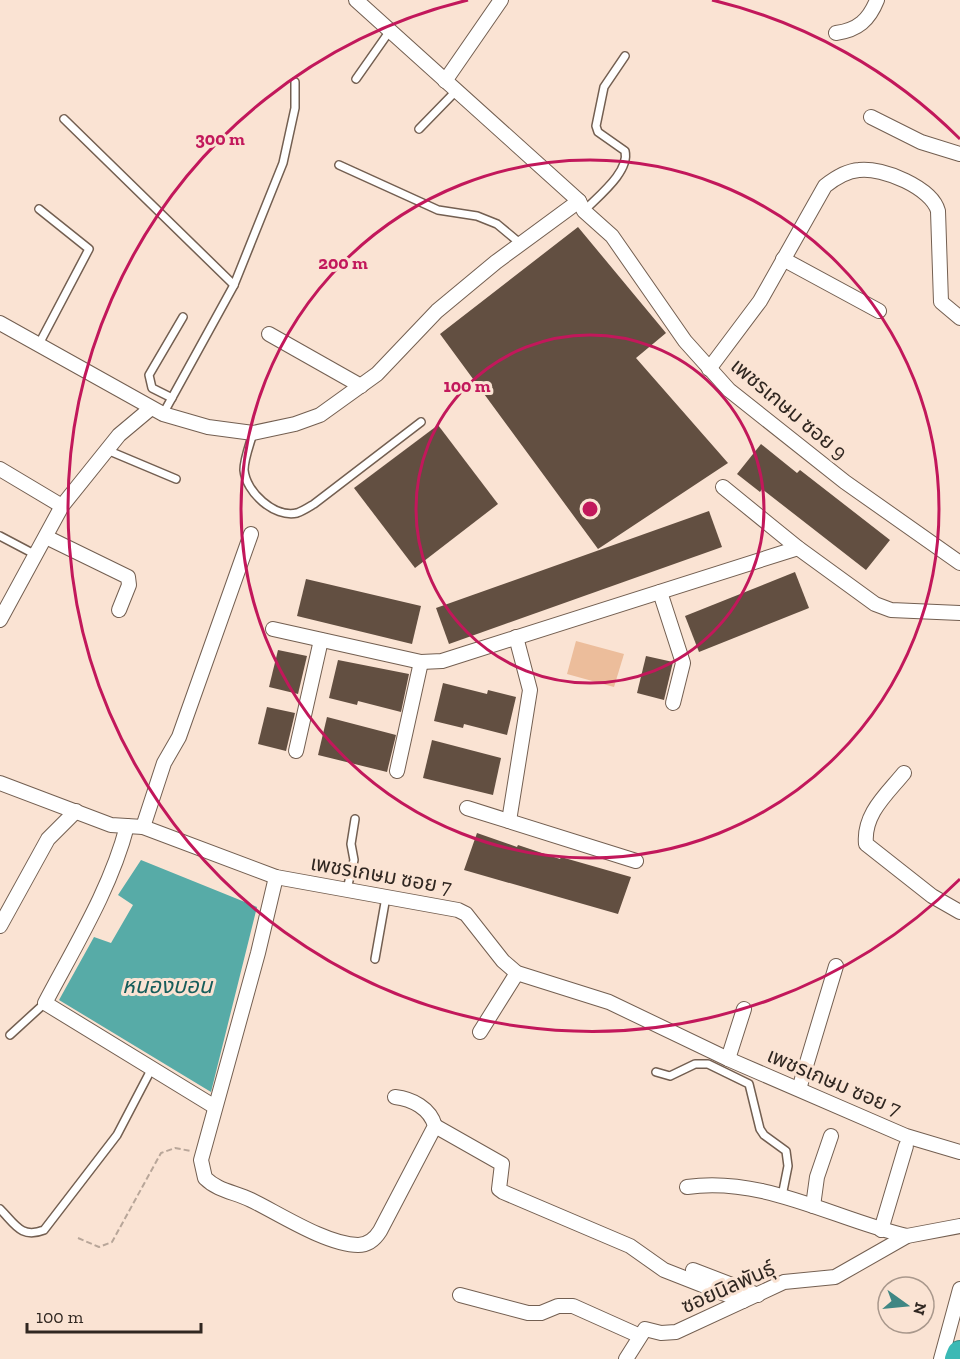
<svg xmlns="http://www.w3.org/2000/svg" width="960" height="1359" viewBox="0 0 960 1359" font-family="'Zilla Slab','Noto Sans Thai',serif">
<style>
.green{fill:#ecbd9b}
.water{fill:#57aba7}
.building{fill:#624f41}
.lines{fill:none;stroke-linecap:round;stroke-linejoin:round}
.lane-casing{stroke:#735f51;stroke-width:10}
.street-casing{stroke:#735f51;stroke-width:16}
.highway-casing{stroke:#378681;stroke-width:28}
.path{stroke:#b8a699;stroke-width:2;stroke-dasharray:6 3;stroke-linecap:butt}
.lane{stroke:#fff;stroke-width:7}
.street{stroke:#fff;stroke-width:14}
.highway{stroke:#3bb9b5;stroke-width:26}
.ring{fill:none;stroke:#c2185b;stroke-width:3}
.labels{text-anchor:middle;stroke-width:6;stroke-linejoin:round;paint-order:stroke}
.street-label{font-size:21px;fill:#302721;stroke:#fae3d3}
.water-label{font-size:22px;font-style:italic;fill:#165d5b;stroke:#fae3d3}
.centre{fill:#c2185b;stroke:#fae3d3;stroke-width:3}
.ring-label{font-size:18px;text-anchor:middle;font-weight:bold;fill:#c2185b;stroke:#fae3d3;stroke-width:6;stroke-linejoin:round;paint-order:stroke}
</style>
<rect width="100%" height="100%" fill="#fae3d3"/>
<path class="green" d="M576,641L624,654L614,687L567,674Z"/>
<path class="water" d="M141,860L257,907L211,1092L59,1000L94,937L111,943L133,905L118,895Z"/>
<g class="building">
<path d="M578,227L666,333L636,358L728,463L598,549L440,334Z"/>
<path d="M438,425L498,504L415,568L354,488Z"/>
<path d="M761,444L797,473L800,470L890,540L866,570L762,489L760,492L737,474Z"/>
<path d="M709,511L722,547L449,644L436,608Z"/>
<path d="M795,572L809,608L699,652L685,616Z"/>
<path d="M306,579L421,606L412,644L297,616Z"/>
<path d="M278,650L307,656L298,694L269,687Z"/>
<path d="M646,656L673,662L664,700L637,693Z"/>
<path d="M338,660L409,674L401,712L358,701L357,705L329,698Z"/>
<path d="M443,683L487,694L488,690L516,697L507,735L464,724L463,728L434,721Z"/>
<path d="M267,707L295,713L286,751L258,744Z"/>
<path d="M327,717L396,735L387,772L318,755Z"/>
<path d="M432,740L501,758L493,795L423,778Z"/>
<path d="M477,833L517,847L518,845L560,859L561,857L631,877L618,914L464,870Z"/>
</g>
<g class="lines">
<g class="lane-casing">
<g id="lane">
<path d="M356,79L389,32"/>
<path d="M64,119L234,285"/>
<path d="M419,129L456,91"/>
<path d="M339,165L438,210L477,216L497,224L521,244"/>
<path d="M39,209L89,249L39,344"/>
<path d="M584,211C597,197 630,172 625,151L598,132L596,126L604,87L625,56"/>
<path d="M172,398L152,388L149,375L183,317"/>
<path d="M163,414L234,285L283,163L295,108V82"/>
<path d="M253,433C250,444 244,459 244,470C246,492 274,518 297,513C303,511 309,507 314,504L421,422"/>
<path d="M107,450L176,479"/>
<path d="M0,536L36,555"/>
<path d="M347,889L354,860L351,844L355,819"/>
<path d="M375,959L386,897"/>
<path d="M10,1035L45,1003"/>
<path d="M656,1072L670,1076L695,1064H708L749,1084L760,1129L764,1135L786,1151L788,1166L782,1196"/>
<path d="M0,1209C15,1224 21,1239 44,1230L117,1135L152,1068"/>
</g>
</g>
<g class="street-casing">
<g id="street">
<path d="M356,0L579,201L584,211L612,236L685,341L729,390L845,482L960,563"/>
<path d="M836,33C858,30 869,20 877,0"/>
<path d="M445,81L501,0"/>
<path d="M871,117L921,142L960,154"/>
<path d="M783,259L879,311"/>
<path d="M0,323L163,414L208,427L253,433L295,424L320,415L377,374L437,311L496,262L579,201"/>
<path d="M269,334L361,386"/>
<path d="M709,369L760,301L825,186C835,178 846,171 859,170C883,167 932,188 938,211L941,302L960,318"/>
<path d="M0,469L62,506"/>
<path d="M723,487L798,548L875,604L891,610L960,613"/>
<path d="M46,537L128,577L129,585L119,610"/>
<path d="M660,592L683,663L673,703"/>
<path d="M0,620L62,506L119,435L150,409"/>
<path d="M273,629L421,662L442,661L798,548"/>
<path d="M296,751L321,640"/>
<path d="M397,771L421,662"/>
<path d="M904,773C887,794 863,814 866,844L932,896L960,912"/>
<path d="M0,783L111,825L143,827L276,877L458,910L466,914L503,961L517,973L609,1002L728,1059L906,1136L960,1152"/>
<path d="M467,808L636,861"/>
<path d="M509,821L530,690L516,637"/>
<path d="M127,826C111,888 75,946 45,1003L215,1107"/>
<path d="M143,827L164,763L179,737L251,534"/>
<path d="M276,877L258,953L201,1160L205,1178C218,1191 235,1192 251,1200C278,1213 327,1245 358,1245C368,1245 375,1239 380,1231L435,1126C430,1108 412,1099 395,1097"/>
<path d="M0,926L48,839L76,811"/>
<path d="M480,1032L517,973"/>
<path d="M728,1059L744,1009"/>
<path d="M799,1089L836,966"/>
<path d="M435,1126L502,1164L499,1189L503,1192L630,1246L664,1270L743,1301"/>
<path d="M687,1187C764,1176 834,1219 907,1236"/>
<path d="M813,1206L817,1177L831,1136"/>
<path d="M881,1230L906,1146"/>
<path d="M693,1270L758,1295"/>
<path d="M460,1295L528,1313H541L558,1306H573L640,1336"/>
<path d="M626,1359L645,1329L661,1333L676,1332L784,1282L835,1277L907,1236L960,1226"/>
<path d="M941,1359L960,1289"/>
</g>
</g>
<g class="highway-casing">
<path id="highway" d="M958,1359L960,1354"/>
</g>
<path class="path" d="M78,1238L99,1247L112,1242L161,1153L175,1148L191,1151"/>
<use href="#lane" class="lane"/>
<use href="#street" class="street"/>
<use href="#highway" class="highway"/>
</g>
<g class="ring">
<circle cx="590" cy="509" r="174"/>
<circle cx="590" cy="509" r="349"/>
<path d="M960 879A523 523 0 1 1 468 0M712 0A523 523 0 0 1 960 139"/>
</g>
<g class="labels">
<g class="street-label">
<text transform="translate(789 409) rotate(40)" y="7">เพชรเกษม ซอย 9</text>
<text transform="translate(381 875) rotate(10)" y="7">เพชรเกษม ซอย 7</text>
<text transform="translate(834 1082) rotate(23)" y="7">เพชรเกษม ซอย 7</text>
<text transform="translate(728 1287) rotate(-24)" y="7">ซอยนิลพันธุ์</text>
</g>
<g class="water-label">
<text x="167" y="993">หนองบอน</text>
</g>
</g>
<circle cx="590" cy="509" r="9" class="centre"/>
<g class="ring-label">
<text x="220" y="145">300 m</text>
<text x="343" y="269">200 m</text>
<text x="467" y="392">100 m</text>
</g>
<g transform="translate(906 1305) rotate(105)"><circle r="28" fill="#fae3d3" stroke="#a9988c" stroke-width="1.5"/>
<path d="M0-4.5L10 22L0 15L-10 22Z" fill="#3f8784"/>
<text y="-9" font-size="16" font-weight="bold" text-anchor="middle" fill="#302721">N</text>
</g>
<path d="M27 1323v9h174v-9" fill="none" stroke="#302721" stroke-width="3"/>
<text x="36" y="1323" font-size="18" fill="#302721" stroke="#fae3d3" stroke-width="4.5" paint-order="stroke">100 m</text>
</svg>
